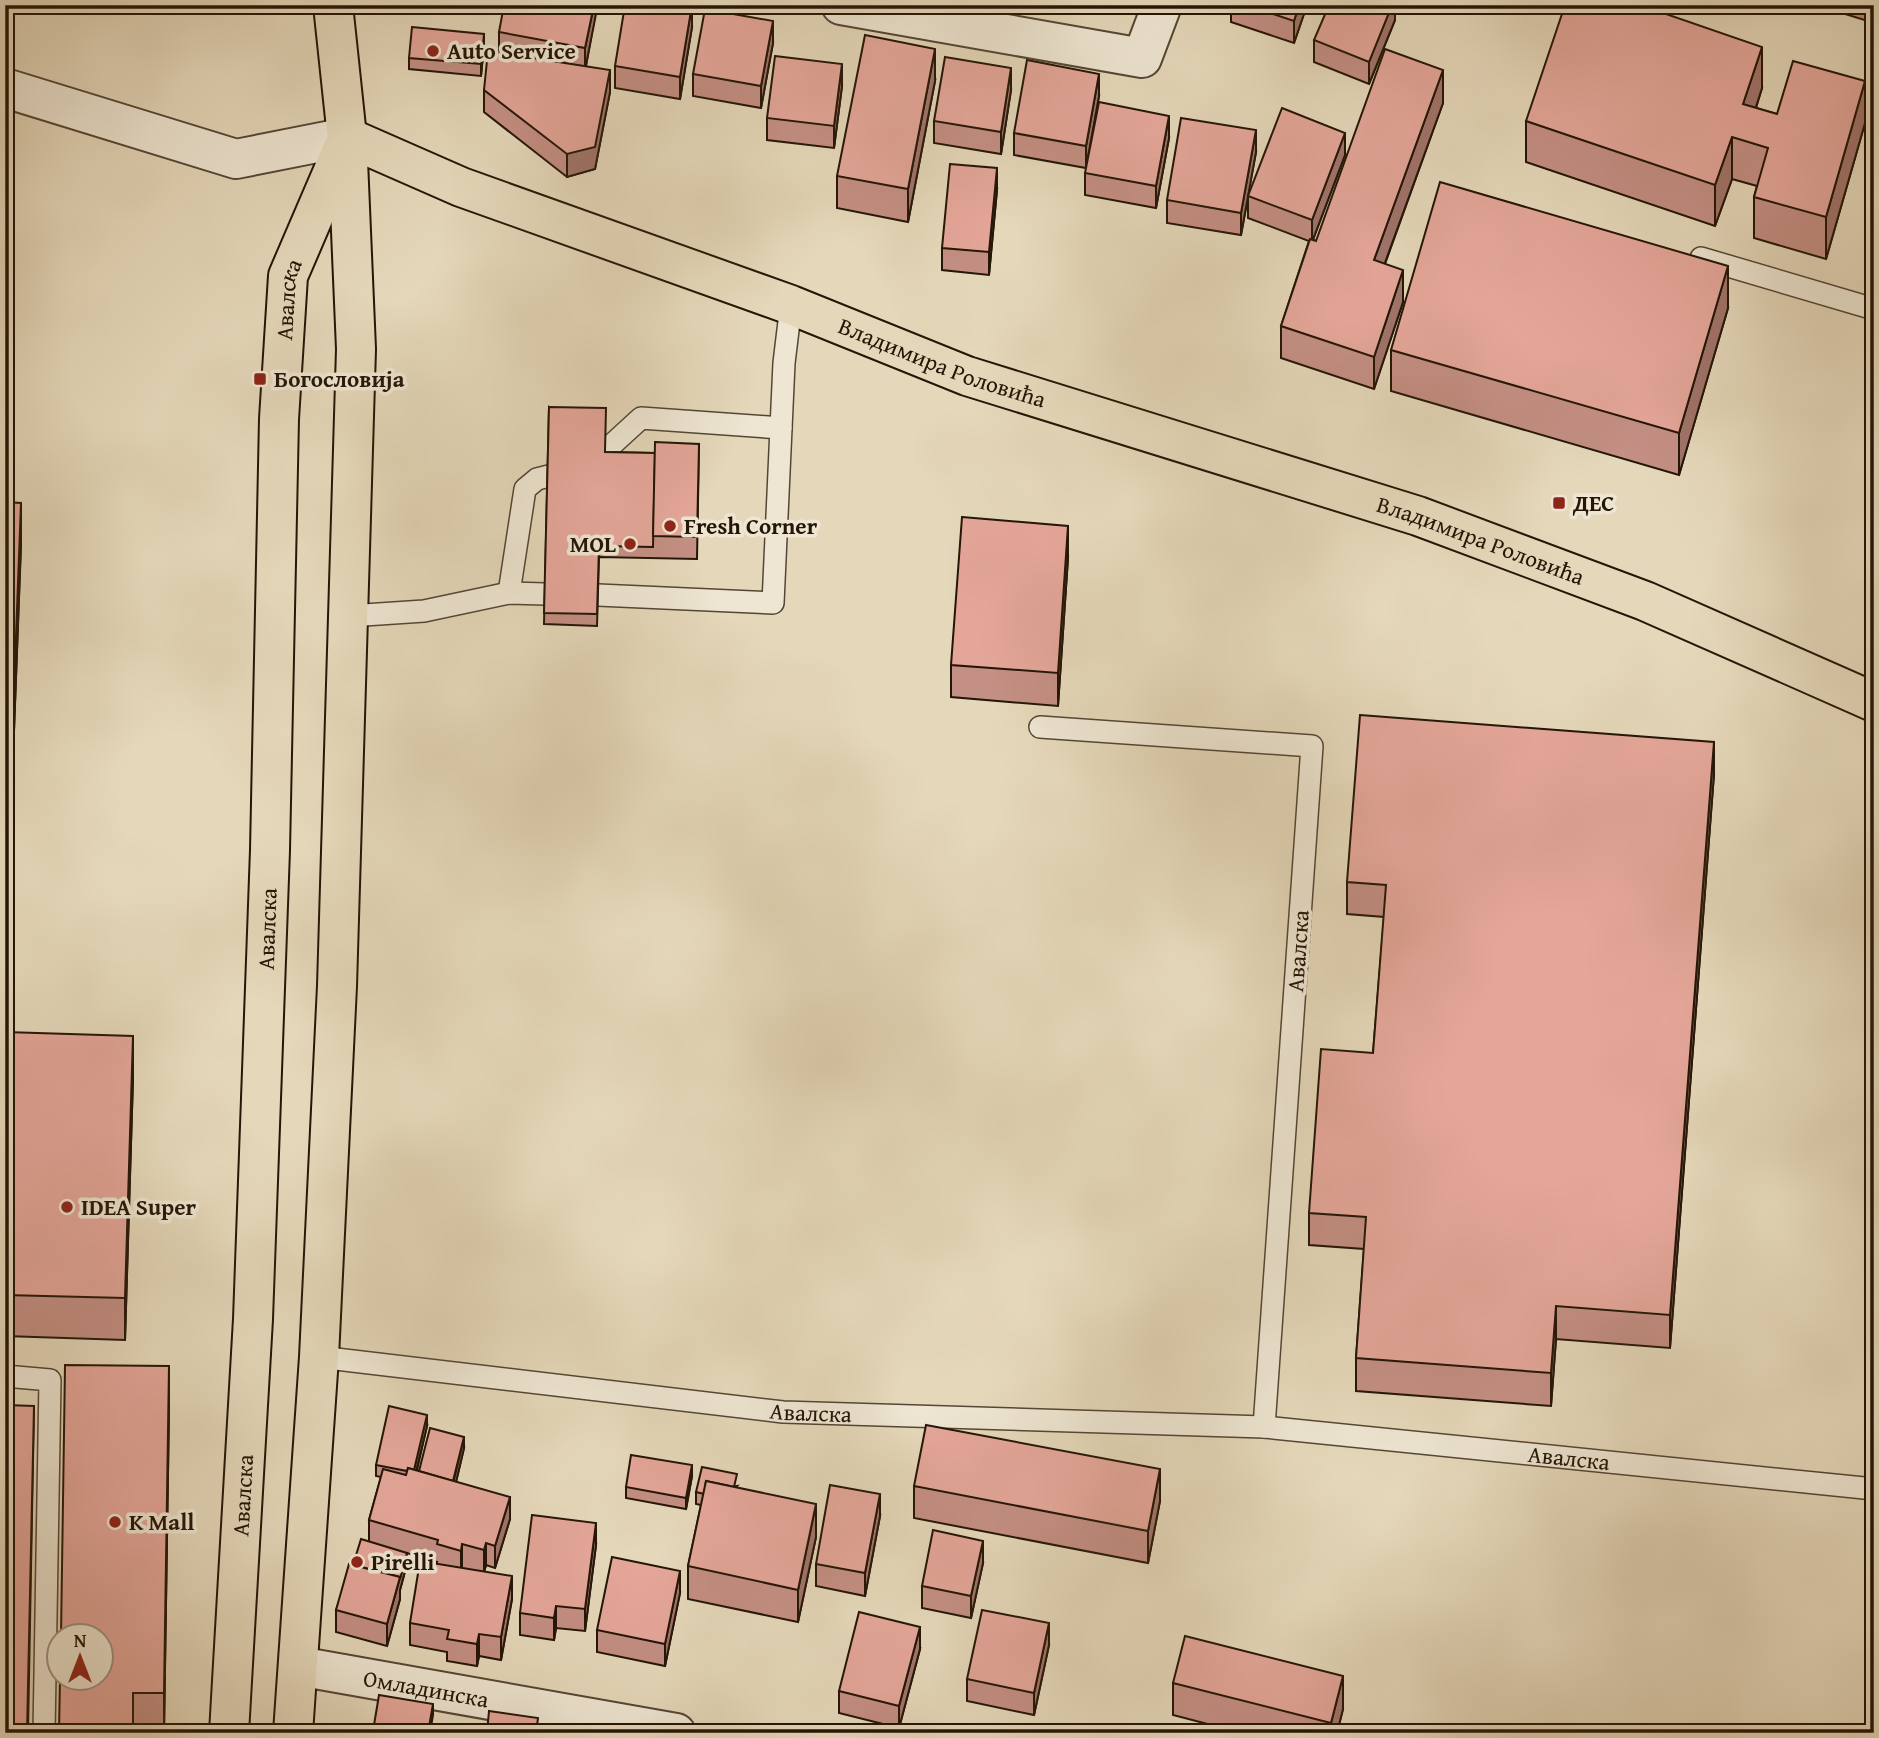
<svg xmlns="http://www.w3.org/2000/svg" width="1879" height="1738" viewBox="0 0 1879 1738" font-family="'Gentium Book Plus',serif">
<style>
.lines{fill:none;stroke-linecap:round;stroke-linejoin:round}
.service-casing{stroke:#544634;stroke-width:24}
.minor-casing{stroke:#544634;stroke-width:42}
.primary-casing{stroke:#241507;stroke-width:42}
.service{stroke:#eee6d2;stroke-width:21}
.minor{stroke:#eee6d2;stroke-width:38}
.primary{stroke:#e5d8ba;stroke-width:38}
.wall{fill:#c48f84;stroke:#241507;stroke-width:2}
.shaded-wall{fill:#a0746b;stroke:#241507;stroke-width:2}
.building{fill:#e4a699;stroke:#241507;stroke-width:2}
.poi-dot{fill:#8f2418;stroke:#eee6d2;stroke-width:2.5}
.labels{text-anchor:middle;stroke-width:7;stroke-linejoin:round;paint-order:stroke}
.poi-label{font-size:23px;font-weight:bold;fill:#241507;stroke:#eee6d2;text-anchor:start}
.street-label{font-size:23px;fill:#241507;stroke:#eee6d2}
</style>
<rect width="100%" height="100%" fill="#e5d8ba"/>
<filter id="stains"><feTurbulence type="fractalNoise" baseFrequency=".00286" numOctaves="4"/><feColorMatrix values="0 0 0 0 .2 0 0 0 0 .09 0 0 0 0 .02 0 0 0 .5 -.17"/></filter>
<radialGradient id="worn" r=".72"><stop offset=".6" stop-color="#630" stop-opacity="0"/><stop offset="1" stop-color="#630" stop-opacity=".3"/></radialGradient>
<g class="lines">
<g class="service-casing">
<g id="service">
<path d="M1701,258L1874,309"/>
<path d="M605,451L641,418L781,428"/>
<path d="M509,593L525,489L537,479L549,476"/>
<path d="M598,595L773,603L784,363L791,305"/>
<path d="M349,616L424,611L509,593L545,594"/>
<path d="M1040,727L1312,746L1264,1427"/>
<path id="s1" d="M319,1357L783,1412L1264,1427L1874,1489"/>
<path d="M5,1376L50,1380L44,1733"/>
</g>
</g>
<g class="minor-casing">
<g id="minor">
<path d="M841,5L1142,58L1162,5"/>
<path d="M5,88L236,159L347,137"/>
<path id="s2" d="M298,1666L676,1733"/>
</g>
</g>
<g class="primary-casing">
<g id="primary">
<path id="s3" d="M347,137L461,187L791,305L967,376L1418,516L1645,601L1874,702"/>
<path id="s4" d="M229,1733L253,1319L270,850L279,419L288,276L343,148"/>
<path d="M293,1733L319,1357L337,986L356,349L347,137L333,5"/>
</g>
</g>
<use href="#service" class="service"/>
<use href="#minor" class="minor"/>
<use href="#primary" class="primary"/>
</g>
<g class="wall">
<path d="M597,5L586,66L610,92L595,169L567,177L484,112V90L499,53V32Z"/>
<path d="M1231,5H1307L1294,43L1231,22Z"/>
<path d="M1395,5V20L1369,84L1314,62V40Z"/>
<path d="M1816,5H1874V23Z"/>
<path d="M692,27L680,99L615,88V66Z"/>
<path d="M773,43L761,108L693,96V74Z"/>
<path d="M484,45L481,76L409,69V58Z"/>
<path d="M935,81L908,222L837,208V176Z"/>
<path d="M842,86L834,148L767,140V118Z"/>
<path d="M1762,88L1756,108L1777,114L1865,123L1826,259L1754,238V197L1757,186L1732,179L1715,226L1526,162V121Z"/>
<path d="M1011,90L1001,154L934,143V121Z"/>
<path d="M1099,96L1086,168L1014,155V133Z"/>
<path d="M1443,103L1385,264L1403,302L1374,389L1281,358V326L1309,241L1248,218V197L1241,235L1167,223V200L1256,152L1248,195L1345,155L1313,240L1316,241Z"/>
<path d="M1169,138L1156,208L1085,195V173Z"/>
<path d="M997,190L989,275L942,270V248Z"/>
<path d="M1728,308L1679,475L1391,391V350Z"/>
<path d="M549,407L605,452L655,453L699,444L697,559L599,557L597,626L544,624Z"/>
<path d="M5,502L21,544L14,731H5Z"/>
<path d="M1068,558L1058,706L951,697V665Z"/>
<path d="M1714,774L1670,1348L1556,1339L1551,1406L1356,1391V1358L1364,1249L1309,1245V1213L1373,1053L1384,917L1347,914V882Z"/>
<path d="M5,1032L133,1078L125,1340L5,1336Z"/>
<path d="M169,1408L164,1733H59Z"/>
<path d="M427,1426L417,1470L419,1471L464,1448L456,1482L510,1519L495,1568L486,1565L484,1572L512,1599L501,1660L479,1656L477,1666L447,1661V1652L410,1645V1623L437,1562L407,1553V1564L400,1590V1599L387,1646L336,1632V1610L353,1565L369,1541V1520L381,1477L376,1476V1465Z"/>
<path d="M692,1476L686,1509L626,1498V1487Z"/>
<path d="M737,1486L736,1487L816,1537L798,1622L688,1599V1566L701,1505L696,1504V1492Z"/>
<path d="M914,1486L1160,1501L1148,1563L914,1518Z"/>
<path d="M880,1516L865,1596L816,1586V1564Z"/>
<path d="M596,1545L585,1631L556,1628L554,1640L520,1635V1613Z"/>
<path d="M983,1563L971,1618L922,1608V1586Z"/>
<path d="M680,1593L665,1666L597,1652V1630Z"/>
<path d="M1049,1645L1034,1715L967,1701V1679Z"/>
<path d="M920,1649L899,1728L839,1713V1691Z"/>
<path d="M1173,1683L1343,1709L1337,1733H1242L1173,1715Z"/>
</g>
<g class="shaded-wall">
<path d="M594,5H597V9L585,70V48Z"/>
<path d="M692,5V27L680,99V77Z"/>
<path d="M1299,5H1307L1294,43V21Z"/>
<path d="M1392,5H1395V20L1369,84V62Z"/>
<path d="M773,21V43L761,108V86Z"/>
<path d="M484,34V45L481,76V64Z"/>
<path d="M1762,47V88L1745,141L1743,104Z"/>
<path d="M935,49V81L908,222V189Z"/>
<path d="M842,64V86L834,148V126Z"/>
<path d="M1011,68V90L1001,154V132Z"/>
<path d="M610,70V92L595,169L567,177V154Z"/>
<path d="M1443,70V103L1374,293V260Z"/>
<path d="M1099,74V96L1086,168V146Z"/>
<path d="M1865,81V123L1826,259V217Z"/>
<path d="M1169,116V138L1156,208V186Z"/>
<path d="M1256,130V152L1241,235V213Z"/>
<path d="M1345,133V155L1312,242V220Z"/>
<path d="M1732,137V179L1715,226V185Z"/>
<path d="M997,168V190L989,275V252Z"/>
<path d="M1728,266V308L1679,475V433Z"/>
<path d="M1403,270V302L1374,389V357Z"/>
<path d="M21,503V544L14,731V690Z"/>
<path d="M1068,526V558L1058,706V673Z"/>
<path d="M1714,742V774L1670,1348V1315Z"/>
<path d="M133,1036V1078L125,1340V1298Z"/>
<path d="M1556,1306V1339L1551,1406V1373Z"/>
<path d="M169,1366V1408L164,1733V1693Z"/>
<path d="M34,1406L28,1733H27Z"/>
<path d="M427,1415V1426L413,1484V1473Z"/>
<path d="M464,1437V1448L453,1495V1484Z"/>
<path d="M692,1465V1476L686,1509V1498Z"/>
<path d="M1160,1469V1501L1148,1563V1531Z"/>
<path d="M880,1494V1516L865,1596V1573Z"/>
<path d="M510,1497V1519L495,1568V1546Z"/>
<path d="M816,1504V1537L798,1622V1590Z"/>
<path d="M596,1523V1545L585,1631V1609Z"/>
<path d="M983,1541V1563L971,1618V1596Z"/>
<path d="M486,1543V1565L484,1572V1550Z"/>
<path d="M462,1544V1566L461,1573V1551Z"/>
<path d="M407,1553V1564L400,1590V1599L387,1646V1624Z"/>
<path d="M680,1571V1593L665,1666V1644Z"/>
<path d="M512,1576V1599L501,1660V1637Z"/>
<path d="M556,1606V1628L554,1640V1618Z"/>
<path d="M1049,1623V1645L1034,1715V1693Z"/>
<path d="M920,1627V1649L899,1728V1706Z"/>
<path d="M479,1634V1656L477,1666V1644Z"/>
<path d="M1343,1676V1709L1337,1733H1331V1723Z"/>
<path d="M433,1704V1715L430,1733H428Z"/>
</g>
<g class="building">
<path d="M504,5H594L585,48L499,32Z"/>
<path d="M625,5H692L680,77L615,66Z"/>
<path d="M1246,5H1299L1294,21Z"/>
<path d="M1329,5H1392L1369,62L1314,40Z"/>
<path d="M1565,5H1640L1762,47L1743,104L1777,114L1793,61L1865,81L1826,217L1754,197L1768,148L1732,137L1715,185L1526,121Z"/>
<path d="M705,9L773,21L761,86L693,74Z"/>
<path d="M412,27L484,34L481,64L409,58Z"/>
<path d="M865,35L935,49L908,189L837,176Z"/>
<path d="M1385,49L1443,70L1374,260L1403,270L1374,357L1281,326L1310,239L1316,241Z"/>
<path d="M488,51L610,70L595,147L567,154L484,90Z"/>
<path d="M775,56L842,64L834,126L767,118Z"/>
<path d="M945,57L1011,68L1001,132L934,121Z"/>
<path d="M1027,60L1099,74L1086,146L1014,133Z"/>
<path d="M1099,102L1169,116L1156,186L1085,173Z"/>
<path d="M1282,108L1345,133L1312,220L1248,196Z"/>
<path d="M1181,118L1256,130L1241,213L1167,200Z"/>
<path d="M950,164L997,168L989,252L942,248Z"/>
<path d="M1440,182L1728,266L1679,433L1391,350Z"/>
<path d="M549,407L606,408L605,452L655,453L653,547L599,546L597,614L544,613Z"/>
<path d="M655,442L699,444L697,537L653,536Z"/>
<path d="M5,502L21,503L14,690L5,689Z"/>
<path d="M962,517L1068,526L1058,673L951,665Z"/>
<path d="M1360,715L1714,742L1670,1315L1556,1306L1551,1373L1356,1358L1366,1217L1309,1213L1321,1049L1373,1053L1386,885L1347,882Z"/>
<path d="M5,1032L133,1036L125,1298L5,1295Z"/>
<path d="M65,1365L169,1366L164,1693H133V1733H59L60,1678H102V1636H61Z"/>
<path d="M5,1405L34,1406L27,1733H5Z"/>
<path d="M389,1406L427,1415L414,1470L408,1468L407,1471L376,1465Z"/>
<path d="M926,1425L1160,1469L1148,1531L914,1486Z"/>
<path d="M430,1428L464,1437L453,1481L419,1471Z"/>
<path d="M631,1455L692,1465L686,1498L626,1487Z"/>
<path d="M702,1467L737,1474L734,1487L706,1481L704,1494L696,1492Z"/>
<path d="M408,1468L510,1497L495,1546L486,1543L484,1550L462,1544L461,1551L437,1544L438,1540L369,1520L383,1469L406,1475Z"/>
<path d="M706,1481L816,1504L798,1590L688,1566Z"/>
<path d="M830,1485L880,1494L865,1573L816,1564Z"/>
<path d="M532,1515L596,1523L585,1609L556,1606L554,1618L520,1613Z"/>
<path d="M933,1530L983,1541L971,1596L922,1586Z"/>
<path d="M361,1539L407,1553L400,1579V1577L353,1565Z"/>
<path d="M612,1557L680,1571L665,1644L597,1630Z"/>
<path d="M420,1561L512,1576L501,1637L479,1634L477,1644L447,1639L449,1630L410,1623Z"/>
<path d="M349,1564L400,1577L387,1624L336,1610Z"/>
<path d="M982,1610L1049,1623L1034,1693L967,1679Z"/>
<path d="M859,1612L920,1627L899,1706L839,1691Z"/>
<path d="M1185,1636L1343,1676L1331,1723L1173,1683Z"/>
<path d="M379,1695L433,1704L428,1733H382L373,1731Z"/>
<path d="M489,1711L538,1718L536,1733H487Z"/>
</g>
<g class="poi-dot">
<circle cx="433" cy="51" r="7"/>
<rect x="253" y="372" width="14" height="14" rx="3.5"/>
<rect x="1552" y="496" width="14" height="14" rx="3.5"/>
<circle cx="670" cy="526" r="7"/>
<circle cx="630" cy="544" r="7"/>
<circle cx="67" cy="1207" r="7"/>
<circle cx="115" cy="1522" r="7"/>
<circle cx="357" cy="1562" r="7"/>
</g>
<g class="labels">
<g class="poi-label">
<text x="447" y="59">Auto Service</text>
<text x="274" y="387">Богословија</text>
<text x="1573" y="511">ДЕС</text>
<text x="684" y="534">Fresh Corner</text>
<text x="616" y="552" text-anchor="end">MOL</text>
<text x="81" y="1215">IDEA Super</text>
<text x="129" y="1530">K Mall</text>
<text x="371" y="1570">Pirelli</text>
</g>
<g class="street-label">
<text dy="8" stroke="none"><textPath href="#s4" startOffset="1435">Авалска</textPath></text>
<text dy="8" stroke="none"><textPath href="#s3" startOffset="637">Владимира Роловића</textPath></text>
<text dy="8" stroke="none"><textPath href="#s3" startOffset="1204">Владимира Роловића</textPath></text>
<text dy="8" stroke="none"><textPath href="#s4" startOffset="805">Авалска</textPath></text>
<text transform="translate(1298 951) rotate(-86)" y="8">Авалска</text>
<text dy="8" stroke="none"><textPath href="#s1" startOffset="495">Авалска</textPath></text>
<text dy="8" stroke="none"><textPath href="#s1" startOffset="1255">Авалска</textPath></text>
<text dy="8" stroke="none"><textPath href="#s4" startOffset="238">Авалска</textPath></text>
<text dy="8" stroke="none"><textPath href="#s2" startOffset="130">Омладинска</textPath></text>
</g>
</g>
<rect width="1879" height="1738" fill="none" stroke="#e5d8ba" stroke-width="28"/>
<rect x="7" y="7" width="1865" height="1724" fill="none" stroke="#241507" stroke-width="3.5"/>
<rect x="14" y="14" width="1851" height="1710" fill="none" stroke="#241507" stroke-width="2"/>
<g transform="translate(80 1657)"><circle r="33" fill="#eee6d2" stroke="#9d9281" stroke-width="2"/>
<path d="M0-5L12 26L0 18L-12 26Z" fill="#8f2418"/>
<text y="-10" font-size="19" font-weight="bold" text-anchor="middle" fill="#241507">N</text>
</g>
<rect width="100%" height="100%" filter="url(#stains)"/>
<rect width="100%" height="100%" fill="url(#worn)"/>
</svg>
